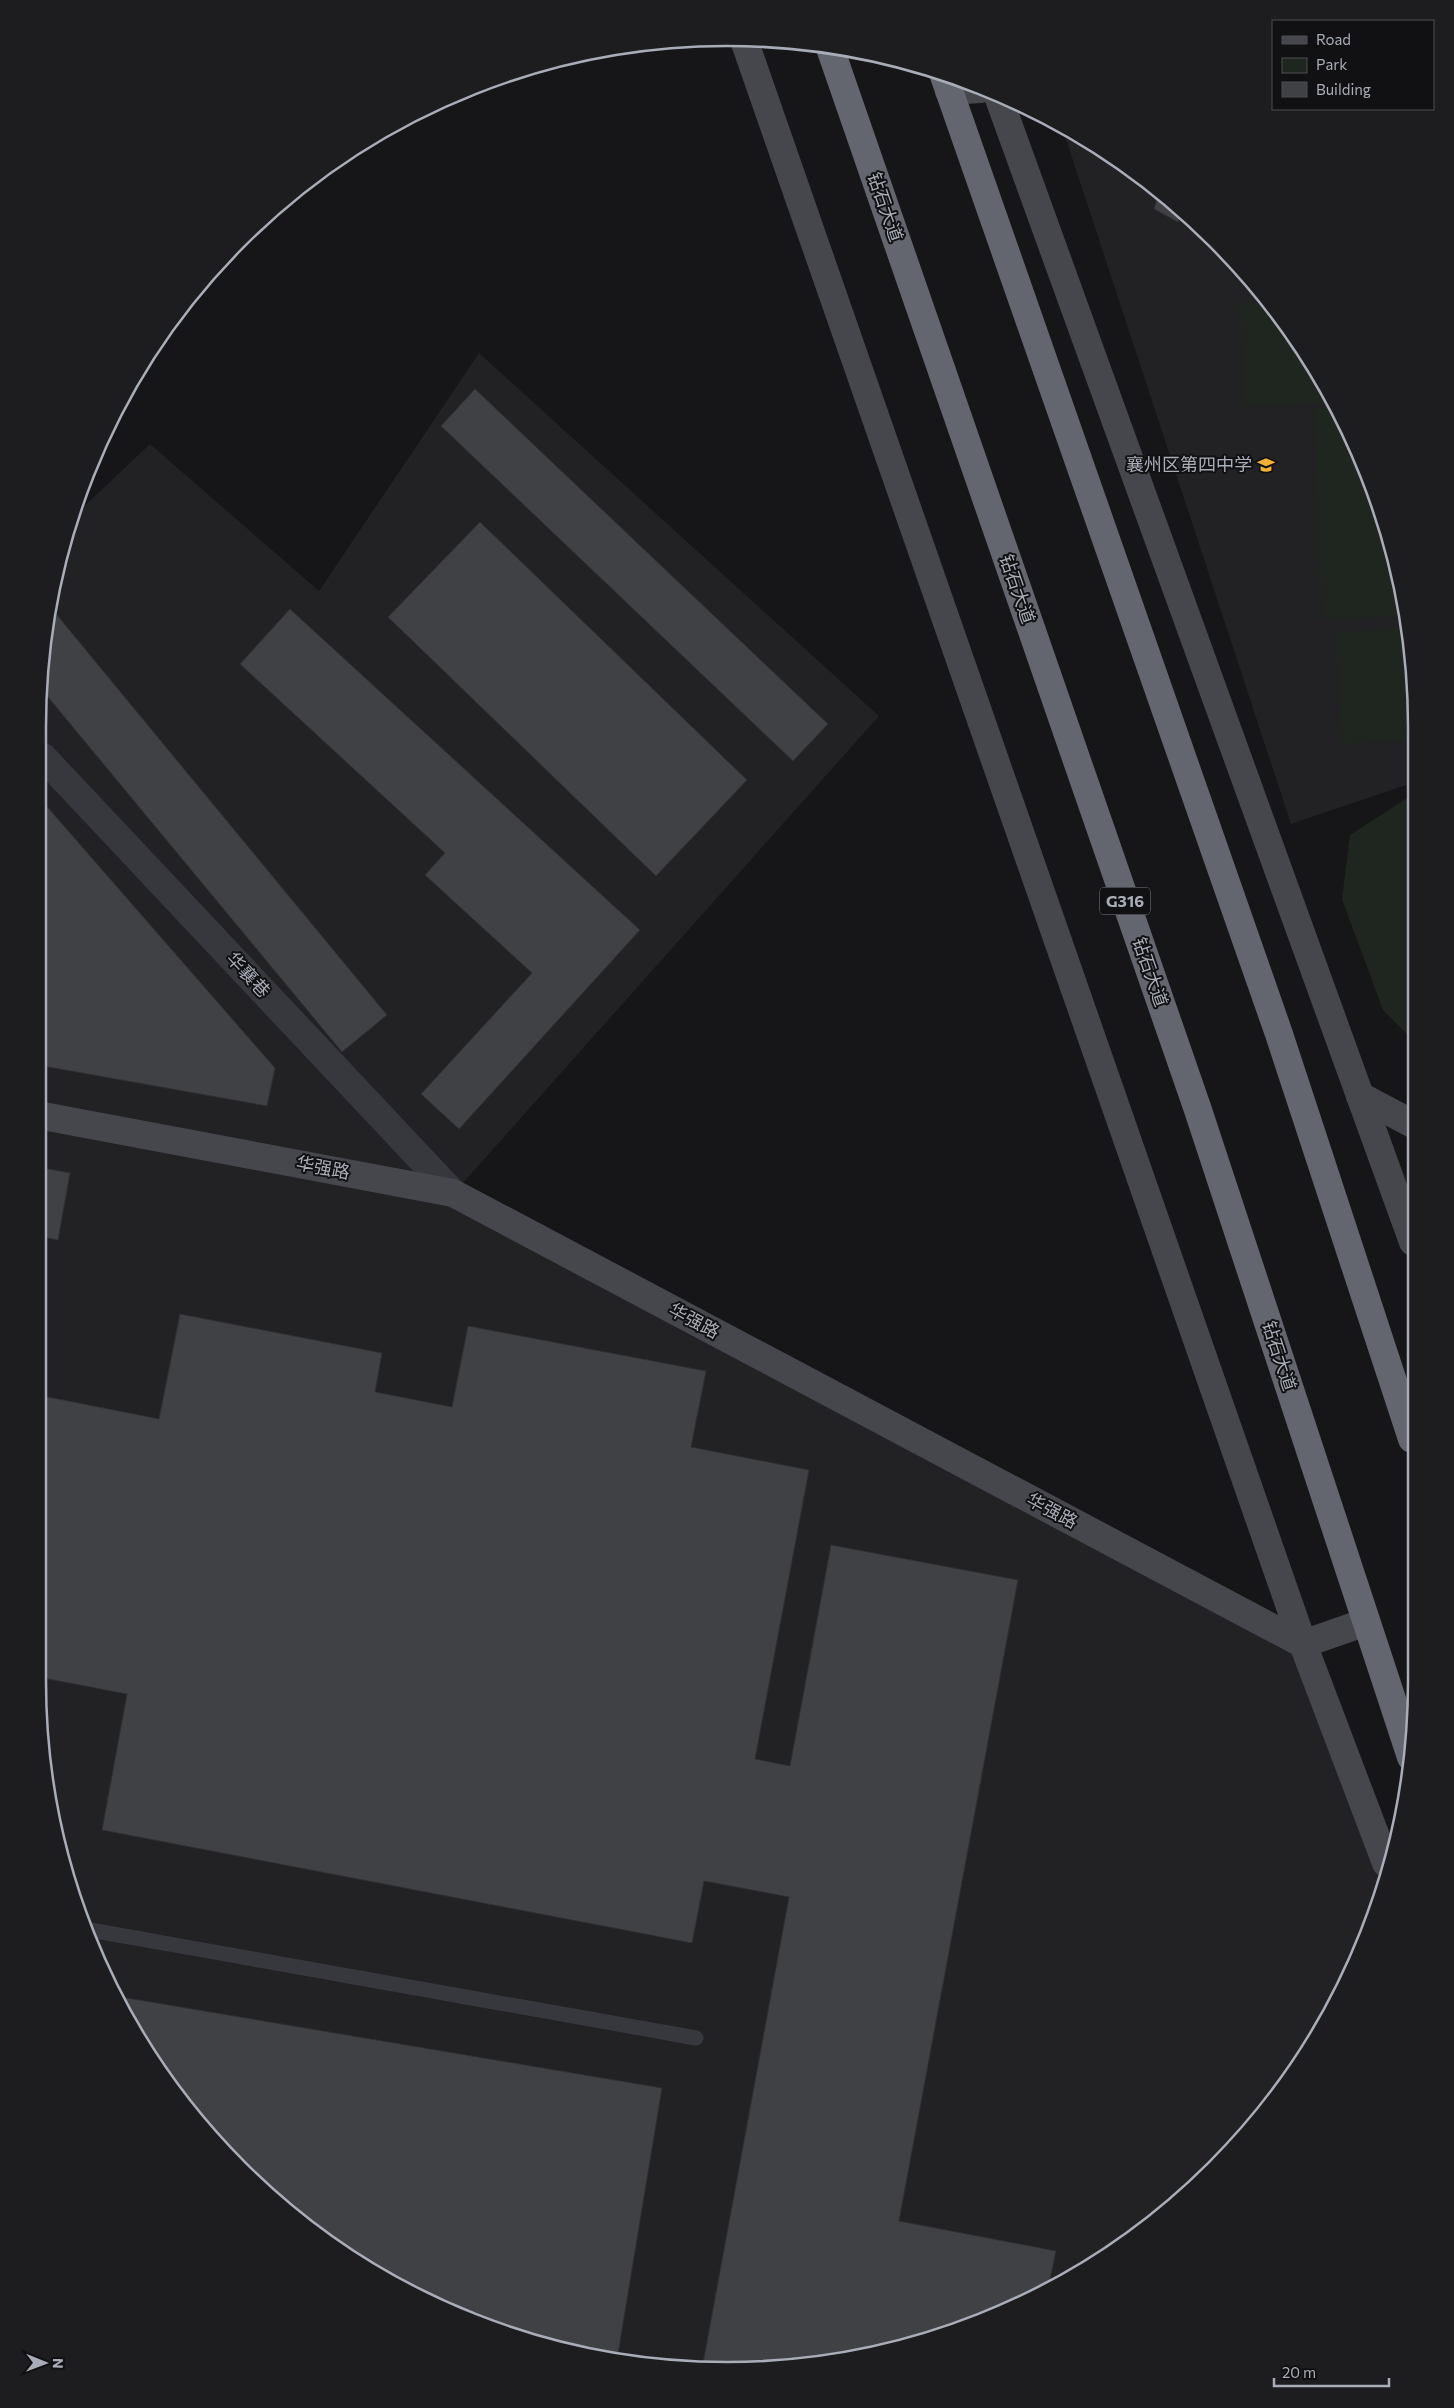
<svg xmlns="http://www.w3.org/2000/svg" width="1454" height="2408" viewBox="0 0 1454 2408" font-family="Commissioner,'Noto Sans SC',sans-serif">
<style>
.built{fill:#222225}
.green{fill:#1e261f}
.building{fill:#404145;stroke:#303034}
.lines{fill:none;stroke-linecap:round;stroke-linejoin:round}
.lane{stroke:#37383d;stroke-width:15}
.street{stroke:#37383d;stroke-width:28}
.secondary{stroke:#45474d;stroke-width:28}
.highway{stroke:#63666e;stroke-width:28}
.labels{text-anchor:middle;stroke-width:4;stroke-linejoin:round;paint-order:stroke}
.shield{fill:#111113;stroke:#7b7e86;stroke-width:1}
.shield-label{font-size:16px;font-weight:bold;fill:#a8adb8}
.street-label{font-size:18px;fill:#a8adb8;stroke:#111113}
.poi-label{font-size:18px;fill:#a8adb8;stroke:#111113;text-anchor:end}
.rim{fill:none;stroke:#a8adb8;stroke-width:2.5}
</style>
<rect width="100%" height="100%" fill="#161618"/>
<g class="built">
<path d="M1062,127L1147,180L1246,273L1324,383L1393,548L1415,682V782L1291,824Z"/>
<path d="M479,353L879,716L454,1193L1303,1644L1386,1863L1364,1945L1274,2101L1147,2228L1032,2299L948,2334L817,2365L727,2370L637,2365L506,2334L344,2254L240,2169L180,2101L109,1986L74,1902L43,1771V637L76,514L150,444L319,591Z"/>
</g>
<g class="green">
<path d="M1267,302L1324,382L1333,403L1243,405L1240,303Z"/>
<path d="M1314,408H1335L1393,548L1404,616L1322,619Z"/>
<path d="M1406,628L1415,682V739L1342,744L1335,633Z"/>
<path d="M1412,795L1415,796L1414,1037L1408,1035L1383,1010L1342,899L1350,835Z"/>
</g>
<g class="building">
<path d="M1159,192L1181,212L1178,222L1154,209Z"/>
<path d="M475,389L828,724L793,761L441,426Z"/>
<path d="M480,522L747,780L656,876L388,617Z"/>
<path d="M52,609L387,1015L342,1052L43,691V637Z"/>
<path d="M290,609L640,930L459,1129L421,1094L532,973L425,875L445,853L240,664Z"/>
<path d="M43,802L275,1068L267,1106L43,1066Z"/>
<path d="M43,1168L70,1173L58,1240L43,1237Z"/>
<path d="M180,1314L382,1353L375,1392L452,1407L468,1326L706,1371L691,1447L809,1470L755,1759L790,1766L831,1545L1018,1580L899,2221L1056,2251L1048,2289L1032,2299L948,2334L817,2365L727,2370L702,2369L789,1897L704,1881L692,1943L102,1830L127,1694L43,1678V1396L159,1419Z"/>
<path d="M115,1996L662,2088L617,2360L506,2334L344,2254L240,2169L180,2101Z"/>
</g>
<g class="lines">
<path class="lane" d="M85,1929L696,2038"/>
<path class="street" d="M43,757L453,1193"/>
<g class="secondary">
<path d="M744,40L1303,1644L1386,1863"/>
<path d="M949,91L981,89"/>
<path d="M998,96L1413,1242"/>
<path d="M1360,1096L1413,1124"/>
<path d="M43,1116L453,1193L1303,1644"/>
<path d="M1303,1644L1366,1622"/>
</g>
<g class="highway">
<path d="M830,48L1198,1110L1411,1757"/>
<path d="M944,76L1279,1034L1412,1439"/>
</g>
</g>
<defs>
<g id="school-bare" transform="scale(1.35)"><path d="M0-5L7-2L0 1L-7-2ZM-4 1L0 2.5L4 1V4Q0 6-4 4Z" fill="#f2b134" stroke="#111113" stroke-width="2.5" paint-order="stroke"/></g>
</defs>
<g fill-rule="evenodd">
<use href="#school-bare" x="1266" y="465"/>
</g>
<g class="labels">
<rect class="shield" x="1100" y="887.5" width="50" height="27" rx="4"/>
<g class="shield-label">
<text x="1125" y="907">G316</text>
</g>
<g class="street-label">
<text transform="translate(885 207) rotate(71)" y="6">钻石大道</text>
<text transform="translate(1017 589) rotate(71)" y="6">钻石大道</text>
<text transform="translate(1150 972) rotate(71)" y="6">钻石大道</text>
<text transform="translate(248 975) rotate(47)" y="6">华襄巷</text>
<text transform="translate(323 1168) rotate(11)" y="6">华强路</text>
<text transform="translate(694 1321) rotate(28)" y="6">华强路</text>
<text transform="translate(1279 1356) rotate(72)" y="6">钻石大道</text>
<text transform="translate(1052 1511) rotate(28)" y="6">华强路</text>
</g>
<g class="poi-label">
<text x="1252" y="471">襄州区第四中学</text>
</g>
</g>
<path d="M0 0H1454V2408H0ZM727 46H727A681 681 0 0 1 1408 727V1681A681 681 0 0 1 727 2362H727A681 681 0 0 1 46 1681V727A681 681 0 0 1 727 46Z" fill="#1d1d20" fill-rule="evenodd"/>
<path class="rim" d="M727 46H727A681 681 0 0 1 1408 727V1681A681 681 0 0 1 727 2362H727A681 681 0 0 1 46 1681V727A681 681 0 0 1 727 46Z"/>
<rect x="1272" y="20" width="162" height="90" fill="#111113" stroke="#4d4f55"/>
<rect x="1282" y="36" width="25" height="8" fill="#45474d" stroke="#4d4f55"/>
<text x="1316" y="45" font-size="15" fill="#a8adb8">Road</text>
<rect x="1282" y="58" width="25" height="15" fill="#1e261f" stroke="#4d4f55"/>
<text x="1316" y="70" font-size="15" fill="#a8adb8">Park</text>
<rect x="1282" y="82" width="25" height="15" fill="#404145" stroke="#4d4f55"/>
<text x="1316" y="95" font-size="15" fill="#a8adb8">Building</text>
<g transform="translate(45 2363) rotate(91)" stroke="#111113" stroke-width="4" paint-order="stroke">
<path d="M0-4L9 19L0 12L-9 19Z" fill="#a8adb8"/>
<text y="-8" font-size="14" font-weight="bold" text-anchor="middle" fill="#a8adb8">N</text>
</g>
<path d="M1274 2378v8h115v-8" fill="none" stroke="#a8adb8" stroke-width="2.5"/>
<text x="1282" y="2378" font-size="15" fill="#a8adb8" stroke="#111113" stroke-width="4" paint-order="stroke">20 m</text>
</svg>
